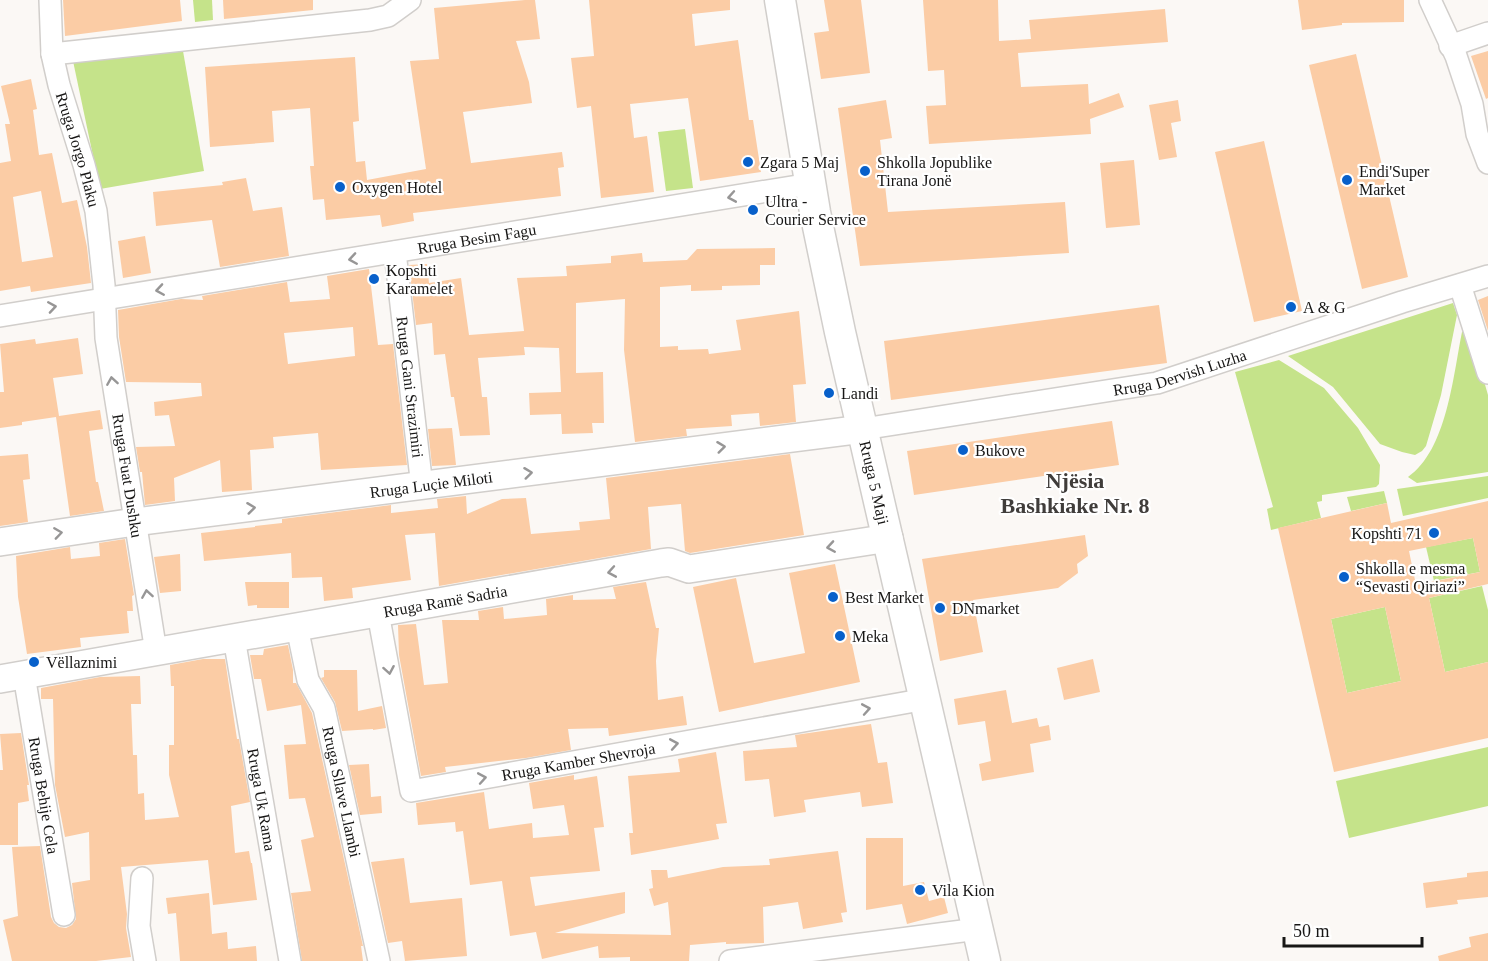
<svg xmlns="http://www.w3.org/2000/svg" width="1488" height="961" viewBox="0 0 1488 961" font-family="'Times New Roman',serif">
<style>
.green{fill:#c5e38a}
.building{fill:#fbcca5;fill-rule:evenodd}
.lines{fill:none;stroke-linecap:round;stroke-linejoin:round}
.minor-casing{stroke:#d1cecb;stroke-width:24}
.tertiary-casing{stroke:#d1cecb;stroke-width:30}
.secondary-casing{stroke:#d1cecb;stroke-width:33}
.minor{stroke:#fff;stroke-width:21}
.tertiary{stroke:#fff;stroke-width:27}
.secondary{stroke:#fff;stroke-width:30}
.oneway{stroke:#979696}
.poi-dot{fill:#0860ca;stroke:#fff;stroke-width:2}
.labels{text-anchor:middle;stroke-width:4.5;stroke-linejoin:round;paint-order:stroke}
.street-label{font-size:16px;fill:#171615;stroke:#fff}
.poi-label{font-size:16px;fill:#171615;stroke:#fff;text-anchor:start}
.district-label{font-size:22px;font-weight:bold;fill:#403d3b;stroke:#fff}
</style>
<rect width="100%" height="100%" fill="#fbf8f5"/>
<g class="green">
<path d="M193,0H212L213,20L195,22Z"/>
<path d="M183,51L204,171L100,189L73,61Z"/>
<path d="M685,129L693,188L666,191L658,132Z"/>
<path d="M1453,303L1457,315L1441,395L1426,446L1422,451L1415,455L1402,452L1380,444L1333,387L1288,356Z"/>
<path d="M1468,326L1488,395V472L1417,483L1408,477C1447,450 1453,376 1462,332Z"/>
<path d="M1279,360L1324,388L1358,428L1380,465L1379,484L1376,487L1322,495V501L1317,502L1321,518L1271,530L1267,509L1273,507L1235,372Z"/>
<path d="M1488,476V498L1403,516L1397,489Z"/>
<path d="M1384,491L1387,503L1351,511L1347,497Z"/>
<path d="M1473,538L1480,572L1434,581L1426,547Z"/>
<path d="M1482,586L1488,610V662L1445,672L1429,598Z"/>
<path d="M1385,607L1401,681L1347,693L1331,619Z"/>
<path d="M1488,747V806L1349,838L1336,781Z"/>
</g>
<g class="building">
<path d="M63,0H180L182,21L65,36Z"/>
<path d="M223,0H313V10L224,19Z"/>
<path d="M525,0H535L540,39L516,41L529,82L532,103L463,112L471,163L562,152L564,167L558,168L561,196L413,213L414,221L382,227L380,215L326,220L324,199L313,200L310,166H314L310,108L272,111L274,142L210,147L205,67L355,57L359,121L353,122L356,162L365,161L367,180L426,169L410,61L439,59L434,8Z"/>
<path d="M589,0H730V10L692,14L695,46L738,40L749,120H753L761,172L700,181L688,98L630,104L634,138L647,136L654,192L601,198L591,106L577,108L571,58L594,56Z"/>
<path d="M824,0H861L870,73L821,79L814,33L829,31Z"/>
<path d="M923,0H998L999,41L1031,39L1029,20L1165,9L1168,42L1018,53L1021,87L1088,84L1089,104L1119,93L1124,107L1090,119L1091,134L929,144L926,106L946,105L944,70L928,71Z"/>
<path d="M1298,0H1404V22L1342,23V25L1302,30Z"/>
<path d="M1488,51V98L1486,99L1471,56Z"/>
<path d="M1356,54L1408,277L1362,289L1309,65Z"/>
<path d="M31,79L37,109L33,110L39,155L52,153L62,203L77,200L87,247L91,283L31,292L30,286L0,291V163L11,161L5,124H10L1,86ZM41,191L53,257L22,262L13,197Z"/>
<path d="M886,100L892,138L880,140L888,212L1065,202L1069,253L860,266L838,108Z"/>
<path d="M1178,100L1181,121L1171,123L1177,157L1159,160L1149,105Z"/>
<path d="M1264,141L1302,311L1254,322L1215,152Z"/>
<path d="M1134,160L1140,225L1106,228L1100,163Z"/>
<path d="M246,178L253,211L282,207L289,256L220,267L212,220L156,226L153,192L223,185L222,182Z"/>
<path d="M145,236L151,273L123,278L118,241Z"/>
<path d="M775,248V265H760V285L722,286V290L691,291V285L660,287V347L678,346V350L708,349L709,354L741,350L736,320L799,311L806,384L793,385L796,422L760,426L759,413L731,415L732,426L686,429L687,436L635,442L624,350L625,299L576,303V373L603,372L604,423H592L593,433L562,434L561,414L530,415L529,393L561,392L559,348L524,347L525,355L478,358L482,397H487L490,435L460,436L454,397H451L445,354L434,355L432,323L416,325L409,265L427,264L429,283L461,278L469,335L524,331L517,278L567,276L566,266L611,263V256L642,253L643,262L687,260L697,249Z"/>
<path d="M369,269L378,345L393,344L407,465L321,470L318,433L273,437L274,448L250,450L252,490L222,492L220,460L174,478L175,501L145,505L142,472H140L136,447L175,446L169,415L155,416L154,402L202,396L201,383L126,382L119,337L118,310L181,299L203,300L202,296L287,282L290,302L330,299L327,276ZM353,327L355,356L288,364L284,333Z"/>
<path d="M1488,296V331L1478,300Z"/>
<path d="M1159,305L1167,363L891,400L884,341Z"/>
<path d="M78,338L83,374L53,378L59,416L100,410L103,429L89,431L96,482H98L104,511L70,516L56,417L22,422V425L0,428V392H4L0,344L35,339L36,344Z"/>
<path d="M1112,421L1119,465L914,495L907,451Z"/>
<path d="M452,428L456,465L432,466L428,429Z"/>
<path d="M28,454L30,479L23,480L28,522L0,526V456Z"/>
<path d="M790,454L804,535L690,553L685,551L681,504L648,507L651,549L439,586L435,533L405,535L411,580L352,588L353,598L324,601L322,577L292,578L291,553L204,561L201,533L255,527V526L282,523V519L391,505V513L438,508L437,499L466,496L467,514L502,499L526,498L531,534L580,530L579,522L610,519L606,478Z"/>
<path d="M1488,501V584L1429,598L1445,672L1488,662V738L1334,772L1278,528L1387,503L1391,523ZM1473,538L1480,572L1416,585L1409,551ZM1385,607L1401,681L1347,693L1331,619Z"/>
<path d="M1085,535L1088,556L1077,564L1078,573L1058,588L973,600L983,652L940,661L922,559Z"/>
<path d="M125,539L134,595L132,596L133,611H127L129,633L80,638L81,647L27,654L18,597L16,556L70,547L71,559L100,556L99,543Z"/>
<path d="M180,554L181,591L160,593L154,557Z"/>
<path d="M835,564L860,682L719,712L693,587L736,578L754,663L805,653L789,573Z"/>
<path d="M245,582H289V608H257V605L248,606Z"/>
<path d="M646,582L656,628H659L656,661L658,700L683,696L687,725L609,736L608,728L568,729L571,750L526,758L445,767L446,772L421,776L399,655L398,625L416,624L424,685L448,683L442,620H479L478,611L503,607L504,619L547,615L546,599L573,595V600L616,599L613,587Z"/>
<path d="M288,645L293,670V683H296L312,713L363,946H361L363,961H302L291,893L311,891L301,840L314,837L305,798L289,799L284,745L306,744L301,705L267,711L261,679H254L250,655H263L264,649Z"/>
<path d="M203,659H225L237,739H239L250,802L231,806L235,853L249,851L251,863H252L257,900L213,905L208,860L121,867L127,914L126,928L131,957L96,961H12L3,920L18,916L12,847L40,846L51,917L54,923L59,927L66,928L72,925L76,919L72,883L90,880L89,832L65,837L55,785L53,699H41V688L100,677L140,676L141,704H131L133,755H137L138,794L144,793L145,820L179,817L169,775V745H174V686H171L170,665Z"/>
<path d="M1093,659L1100,692L1064,700L1057,668Z"/>
<path d="M324,670H357L358,711L382,706L386,728L373,730V729L342,731L335,702L321,678L324,677Z"/>
<path d="M1006,690L1012,723L1037,718L1039,727L1049,725L1051,740L1030,744L1034,772L982,781L979,764L991,761L985,721L958,725L954,699Z"/>
<path d="M871,724L878,763L887,762L893,803L862,807L860,792L804,800L806,812L774,817L769,779L745,781L743,751L797,747L795,735Z"/>
<path d="M21,733L29,785H27L29,801L18,803V845H0V770H3L0,734Z"/>
<path d="M716,752L727,823L716,824L719,839L631,855L629,833H633L628,776L680,772L678,759Z"/>
<path d="M369,764L371,797L381,796L382,813L360,815L349,765Z"/>
<path d="M574,775V780L597,776L604,827L594,828L600,871L530,877L535,906L625,892V913L555,933L671,935L668,902L654,906L649,889L653,888L651,870H667L668,878L723,867L770,865L769,859L838,851L847,912L841,913L843,922L803,929L798,902L763,907L764,943L726,944V942L690,945L689,961H630V957L599,958L598,946L542,959L536,932L510,936L502,881L470,885L463,831L456,832L455,822L418,825L416,803L484,792L489,829L532,823L533,838L569,835L564,805L533,809L529,783Z"/>
<path d="M866,838H903V886L924,882L929,901L944,897L948,913L907,924L902,904L866,910Z"/>
<path d="M404,858L410,903L462,898L467,956L405,961L402,941L388,943L371,862Z"/>
<path d="M1488,871V897L1457,900L1458,904L1426,908L1423,883L1467,877V873Z"/>
<path d="M209,893L212,934L227,932L228,949L256,946L257,961H180L176,913L168,914L166,898Z"/>
<path d="M1488,933V961H1439L1438,956L1471,947L1469,937Z"/>
</g>
<g class="lines">
<g class="minor-casing">
<g id="minor">
<path id="s1" d="M50,0L52,54L59,85L84,165L96,211L104,285L106,338L156,652"/>
<path d="M1430,0L1456,56L1472,104L1477,134L1488,163"/>
<path d="M1450,46L1488,33"/>
<path d="M52,54L370,20L388,16L410,0"/>
<path id="s2" d="M395,252L422,487"/>
<path d="M1460,285L1488,373"/>
<path id="s3" d="M0,316L810,184"/>
<path id="s4" d="M863,429L1157,383L1402,302L1488,276"/>
<path id="s5" d="M378,613L411,791L926,699"/>
<path id="s6" d="M297,627L308,680L324,708L379,961"/>
<path id="s7" d="M234,638L290,961"/>
<path id="s8" d="M24,675L64,915"/>
<path d="M142,878L139,926L145,961"/>
<path d="M730,961L978,929"/>
</g>
</g>
<g class="tertiary-casing">
<g id="tertiary">
<path id="s9" d="M0,542L135,522L863,429"/>
<path id="s10" d="M0,679L661,563L669,562L689,569L889,538"/>
</g>
</g>
<g class="secondary-casing">
<g id="secondary">
<path id="s11" d="M780,0L815,212L840,332L985,961"/>
</g>
</g>
<use href="#minor" class="minor"/>
<use href="#tertiary" class="tertiary"/>
<use href="#secondary" class="secondary"/>
</g>
<defs><path id="oneway-chevron" d="M-2-3.5L2.5 0L-2 3.5" fill="none" stroke-width="1.6" stroke-linecap="round" stroke-linejoin="round" transform="scale(1.5)"/></defs>
<g class="oneway">
<use href="#oneway-chevron" transform="translate(732 197) rotate(170)"/>
<use href="#oneway-chevron" transform="translate(353 259) rotate(171)"/>
<use href="#oneway-chevron" transform="translate(160 290) rotate(171)"/>
<use href="#oneway-chevron" transform="translate(52 307) rotate(-9)"/>
<use href="#oneway-chevron" transform="translate(112 381) rotate(-99)"/>
<use href="#oneway-chevron" transform="translate(721 447) rotate(-7)"/>
<use href="#oneway-chevron" transform="translate(528 473) rotate(-7)"/>
<use href="#oneway-chevron" transform="translate(251 508) rotate(-7)"/>
<use href="#oneway-chevron" transform="translate(58 533) rotate(-8)"/>
<use href="#oneway-chevron" transform="translate(831 547) rotate(171)"/>
<use href="#oneway-chevron" transform="translate(612 572) rotate(170)"/>
<use href="#oneway-chevron" transform="translate(147 594) rotate(-99)"/>
<use href="#oneway-chevron" transform="translate(389 670) rotate(80)"/>
<use href="#oneway-chevron" transform="translate(866 709) rotate(-10)"/>
<use href="#oneway-chevron" transform="translate(674 744) rotate(-10)"/>
<use href="#oneway-chevron" transform="translate(482 778) rotate(-10)"/>
</g>
<g class="poi-dot">
<circle cx="748" cy="162" r="6"/>
<circle cx="865" cy="171" r="6"/>
<circle cx="1347" cy="180" r="6"/>
<circle cx="340" cy="187" r="6"/>
<circle cx="753" cy="210" r="6"/>
<circle cx="374" cy="279" r="6"/>
<circle cx="1291" cy="307" r="6"/>
<circle cx="829" cy="393" r="6"/>
<circle cx="963" cy="450" r="6"/>
<circle cx="1434" cy="533" r="6"/>
<circle cx="1344" cy="577" r="6"/>
<circle cx="833" cy="597" r="6"/>
<circle cx="940" cy="608" r="6"/>
<circle cx="840" cy="636" r="6"/>
<circle cx="34" cy="662" r="6"/>
<circle cx="920" cy="890" r="6"/>
</g>
<g class="labels">
<g class="street-label">
<text dy="6" stroke="none"><textPath href="#s1" startOffset="153">Rruga Jorgo Plaku</textPath></text>
<text dy="6" stroke="none"><textPath href="#s3" startOffset="483">Rruga Besim Fagu</textPath></text>
<text dy="6" stroke="none"><textPath href="#s4" startOffset="322">Rruga Dervish Luzha</textPath></text>
<text dy="6" stroke="none"><textPath href="#s2" startOffset="136">Rruga Gani Strazimiri</textPath></text>
<text dy="6" stroke="none"><textPath href="#s1" startOffset="484">Rruga Fuat Dushku</textPath></text>
<text dy="6" stroke="none"><textPath href="#s11" startOffset="492">Rruga 5 Maji</textPath></text>
<text dy="6" stroke="none"><textPath href="#s9" startOffset="435">Rruga Luçie Miloti</textPath></text>
<text dy="6" stroke="none"><textPath href="#s10" startOffset="452">Rruga Ramë Sadria</textPath></text>
<text dy="6" stroke="none"><textPath href="#s5" startOffset="351">Rruga Kamber Shevroja</textPath></text>
<text dy="6" stroke="none"><textPath href="#s6" startOffset="172">Rruga Sllave Llambi</textPath></text>
<text dy="6" stroke="none"><textPath href="#s8" startOffset="122">Rruga Behije Cela</textPath></text>
<text dy="6" stroke="none"><textPath href="#s7" startOffset="164">Rruga Uk Rama</textPath></text>
</g>
<g class="poi-label">
<text x="760" y="168">Zgara 5 Maj</text>
<text x="877" y="168">Shkolla Jopublike<tspan x="877" dy="18">Tirana Jonë</tspan></text>
<text x="1359" y="177">Endi'Super<tspan x="1359" dy="18">Market</tspan></text>
<text x="352" y="193">Oxygen Hotel</text>
<text x="765" y="207">Ultra -<tspan x="765" dy="18">Courier Service</tspan></text>
<text x="386" y="276">Kopshti<tspan x="386" dy="18">Karamelet</tspan></text>
<text x="1303" y="313">A &amp; G</text>
<text x="841" y="399">Landi</text>
<text x="975" y="456">Bukove</text>
<text x="1422" y="539" text-anchor="end">Kopshti 71</text>
<text x="1356" y="574">Shkolla e mesma<tspan x="1356" dy="18">“Sevasti Qiriazi”</tspan></text>
<text x="845" y="603">Best Market</text>
<text x="952" y="614">DNmarket</text>
<text x="852" y="642">Meka</text>
<text x="46" y="668">Vëllaznimi</text>
<text x="932" y="896">Vila Kion</text>
</g>
<g class="district-label">
<text x="1075" y="488">Njësia<tspan x="1075" dy="25">Bashkiake Nr. 8</tspan></text>
</g>
</g>
<path d="M1284 937v9h138v-9" fill="none" stroke="#171615" stroke-width="3"/>
<text x="1293" y="937" font-size="18" fill="#171615" stroke="#ffffff" stroke-width="4.5" paint-order="stroke">50 m</text>
</svg>
